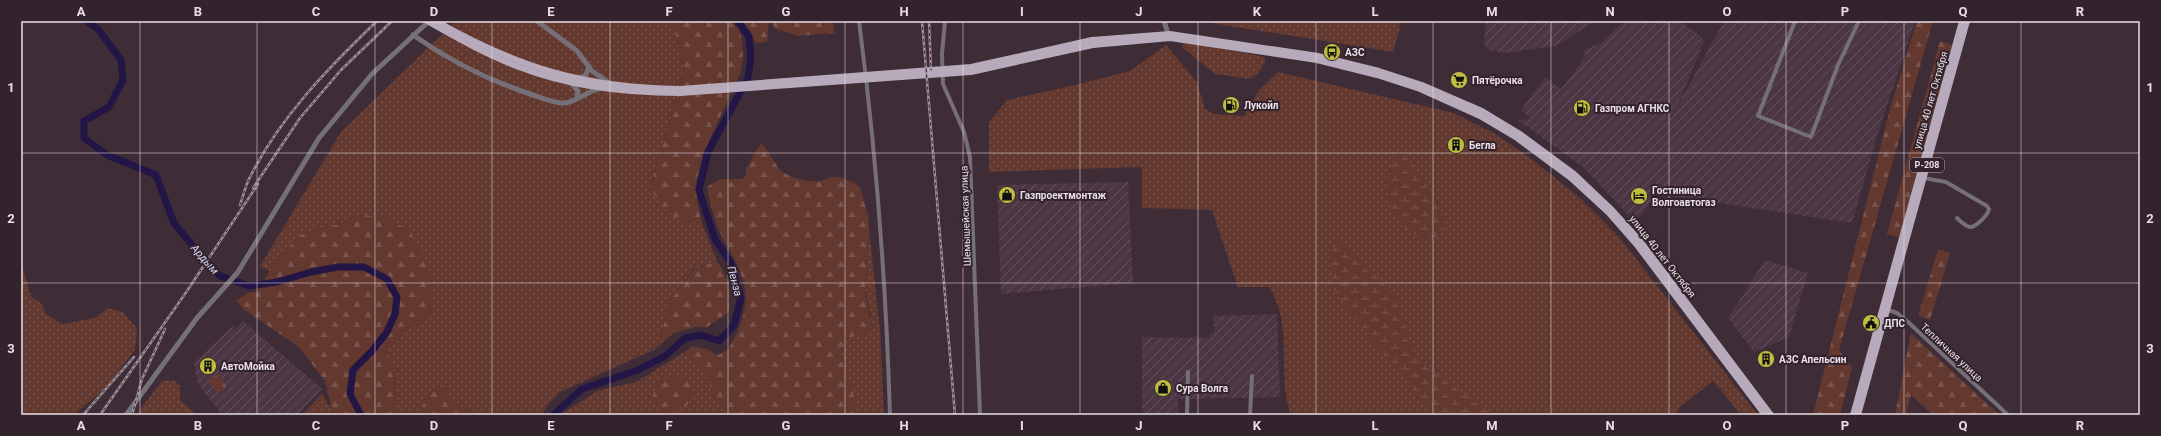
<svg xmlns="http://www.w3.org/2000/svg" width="2161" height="436" viewBox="0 0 2161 436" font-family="Roboto,sans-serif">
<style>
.industrial{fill:url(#industrial-furrows)}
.grass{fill:url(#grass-dots)}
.forest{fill:url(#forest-firs)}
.wetland{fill:url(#wetland-marsh)}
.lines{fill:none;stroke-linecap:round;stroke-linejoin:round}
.river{stroke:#231546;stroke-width:7}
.minor{stroke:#756f77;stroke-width:4}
.tertiary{stroke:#756f77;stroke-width:5}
.primary{stroke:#b7abbb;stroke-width:6}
.rail-casing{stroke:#9f9199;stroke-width:2.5}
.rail{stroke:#33232d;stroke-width:1;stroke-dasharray:3;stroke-linecap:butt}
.grid{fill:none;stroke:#eadfe5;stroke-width:1;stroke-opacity:0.55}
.labels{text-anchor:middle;stroke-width:4;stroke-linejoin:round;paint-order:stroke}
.shield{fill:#33232d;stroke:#b3a7ae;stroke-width:1}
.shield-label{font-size:9px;font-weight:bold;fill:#eadfe5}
.poi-label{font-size:10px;font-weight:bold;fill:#eadfe5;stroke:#33232d;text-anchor:start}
.street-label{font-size:10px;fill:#eadfe5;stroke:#33232d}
.water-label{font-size:11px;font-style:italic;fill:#d8d3f6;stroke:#33232d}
.neatline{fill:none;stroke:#eadfe5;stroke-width:1.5}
.grid-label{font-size:13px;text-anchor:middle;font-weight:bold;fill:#eadfe5}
</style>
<defs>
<pattern id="industrial-furrows" width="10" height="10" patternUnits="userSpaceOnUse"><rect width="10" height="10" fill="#4d3644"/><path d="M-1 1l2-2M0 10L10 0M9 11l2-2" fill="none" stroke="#67535f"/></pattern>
<pattern id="grass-dots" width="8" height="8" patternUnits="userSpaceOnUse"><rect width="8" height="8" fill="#62382f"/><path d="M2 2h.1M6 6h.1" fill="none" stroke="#79544d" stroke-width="1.8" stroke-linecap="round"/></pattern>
<pattern id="forest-firs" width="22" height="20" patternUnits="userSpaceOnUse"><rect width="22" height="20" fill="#62382f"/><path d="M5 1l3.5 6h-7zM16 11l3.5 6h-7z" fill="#79544d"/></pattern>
<pattern id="wetland-marsh" width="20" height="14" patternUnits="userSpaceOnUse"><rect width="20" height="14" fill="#62382f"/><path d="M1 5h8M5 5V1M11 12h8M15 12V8" fill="none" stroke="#79544d"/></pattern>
</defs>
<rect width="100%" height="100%" fill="#3e2c37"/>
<g class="industrial">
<path d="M1486,21H1595L1556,46L1504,53L1486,49L1484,39Z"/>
<path d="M1626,21H1680L1699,35L1704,41L1677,107L1724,21H1915L1877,136L1852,223L1658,194L1635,222L1583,167L1518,120L1531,119L1521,110L1545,77L1561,89L1577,68L1585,55L1584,50L1604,41L1616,28Z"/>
<path d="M1128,182L1133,283L1001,294L997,185Z"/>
<path d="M1765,260L1808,273L1789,337L1754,352L1728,318Z"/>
<path d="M1277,314L1280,397L1178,399V415H1142V337L1209,338V334L1214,333L1213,316Z"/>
<path d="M243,321L322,389L297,415H222L198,384L194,363L232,326L235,329Z"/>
</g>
<g class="grass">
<path d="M456,21H673L684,70L650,189L681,222L701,221L717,261L693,269L670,301L660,339L654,350L560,392L548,404L542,415H484L450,402L446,388L429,392L418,415H401L394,401L395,373L386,349L431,311V281L357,215L338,224L299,235L270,271L260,266L341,132Z"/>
<path d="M1199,21H1402L1393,52Z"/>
<path d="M1184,42L1261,56L1265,58V62L1258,74L1249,79L1215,74L1182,47Z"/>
<path d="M1166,45L1197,82L1205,109L1214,114L1244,116L1259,90L1278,72L1454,113L1495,134L1533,160L1580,198L1619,237L1758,415H1741L1713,381L1680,407L1676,415H1291C1279,383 1288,346 1280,313C1278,304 1273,295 1270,287H1238L1212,210L1142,208V167L989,172V122L1007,100L1075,85L1130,71Z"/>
<path d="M870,238L880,330L884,415H855C858,394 846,379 842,359C841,354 844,346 846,340L857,335L871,317L865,288L868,277L866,256Z"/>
<path d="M21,262L31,297L41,303L46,314L62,324L95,318L108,308L123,312L137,329L135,349L110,384L74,415H21Z"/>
<path d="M683,353L700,368L710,382L712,394L730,415H560L599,390L636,382Z"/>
<path d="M174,380L180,386V400L197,415H136L162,381Z"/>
<path d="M322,394L335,415H302Z"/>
</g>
<g class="forest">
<path d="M673,21H729L739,29L742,39L743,58L740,74L703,154L695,187L701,221L681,222L667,211L650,189L684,70Z"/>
<path d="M740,21H769L767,42L756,43L750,31Z"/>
<path d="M772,21H833L835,33L798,36L774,28Z"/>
<path d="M1917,21H1933L1839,350L1852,368L1840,415H1813L1890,109Z"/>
<path d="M1940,41L1952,45L1899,237L1887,234Z"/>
<path d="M761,143C772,153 773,166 786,174C796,179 808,182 819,181C825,180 832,176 838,177C847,179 853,182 860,187L868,215L870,238L866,256L868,277L865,288L872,332L857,335L846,340C844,346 841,354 842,359C846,379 858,393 855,415H730L712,394L710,382L700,368L683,353L692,346L707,349L717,355L728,350C734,339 740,328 743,316C751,285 738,267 725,242C716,226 711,207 707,189L708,186L721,179H741L746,176V169Z"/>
<path d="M357,215L383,216L410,231L420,249L431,281V311L386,349L395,373L394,401L401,415H335L331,407L325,381L299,347L246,311L236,301L247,293L257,291L270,271L299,235L338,224Z"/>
<path d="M1938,249L1950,253L1930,320L1918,316Z"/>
<path d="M717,261C730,280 730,289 729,312L707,327H696L674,333L654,350L660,339L670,301L694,269Z"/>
<path d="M1911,333L1999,415H1933L1911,395L1906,415H1895Z"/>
<path d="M220,374L226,387L224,391L217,392L207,380Z"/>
<path d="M668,377H684L693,384L692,400C677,415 665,420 652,399L656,384Z"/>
<path d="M446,388L451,402L484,415H418L429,392Z"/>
</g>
<g class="wetland">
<path d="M1400,151L1419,172L1442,211L1444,231L1435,238H1420L1405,229L1391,213L1389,195L1390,168Z"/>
<path d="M1338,241L1368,267L1397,298L1414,357L1493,415H1441L1430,408L1379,350L1332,287L1330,255Z"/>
</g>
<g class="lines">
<g class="river">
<path d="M87,21L98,29L121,60L123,80L109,107L84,121V138L107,155L156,175L174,223L205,261L220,276L249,286L277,282L311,272L338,267H364L387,279L397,297L395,314L387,332L372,351L353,370L350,394L361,415"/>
<path d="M553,415L582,389L638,370L665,356L685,338L701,335L719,341L734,325L741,298L731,263L715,239L699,190L708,152L748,78L751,57L749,37L738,21"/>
</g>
<g class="minor">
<path d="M859,21C876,151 886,283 890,415"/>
<path d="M945,21L942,54L943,84L964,132L970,157L980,415"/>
<path d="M1795,21L1758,116L1811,137L1838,65L1859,21"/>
<path d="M1923,178L1946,182L1987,206L1989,209C1988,215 1977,226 1971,227C1966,227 1960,221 1957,218"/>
<path d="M1885,309L1897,313L1908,322L2008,415"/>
<path d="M1187,415L1188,372"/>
<path d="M1250,415L1252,376"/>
</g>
<g class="tertiary">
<path d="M537,21L577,51L592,71L608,82"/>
<path d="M1164,21L1169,37"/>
<path d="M413,35C450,61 490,81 533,95C543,98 555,104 565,103C577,102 587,91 599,89"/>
<path d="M579,78L586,75L589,66"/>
<path d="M571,83L578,91L577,98"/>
<path d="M126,415L197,318L238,272L319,138L372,74L429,21"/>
</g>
<g class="primary">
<path d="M427,21C457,38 487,55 519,67C570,87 625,93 680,93L971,72L1093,45L1170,38L1317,60L1377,75L1420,89L1480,116L1517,138L1571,178L1609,213L1637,245L1765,415"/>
<path d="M436,21C519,68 584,88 680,89L971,67L1092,40L1170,34L1318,56L1379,71L1422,85L1482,111L1520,134L1574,174L1612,210L1641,242L1771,415"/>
<path d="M1853,415L1962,21"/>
<path d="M1858,415L1967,21"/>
</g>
<g class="rail-casing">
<g id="rail">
<path d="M922,21L955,415"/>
<path d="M929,21L931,70"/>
<path d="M253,188L300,118L341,70L392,21"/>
<path d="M240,205C243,197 245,187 249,179C279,118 328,68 377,21"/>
<path d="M83,415L134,357"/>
<path d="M100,415L187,291L258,184"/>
<path d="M132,415L142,379L165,329"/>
</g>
</g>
<use href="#rail" class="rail"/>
</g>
<path class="grid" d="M140,21V415M257,21V415M375,21V415M492,21V415M610,21V415M728,21V415M845,21V415M963,21V415M1080,21V415M1198,21V415M1316,21V415M1433,21V415M1551,21V415M1669,21V415M1786,21V415M1904,21V415M2021,21V415M21,153H2140M21,283H2140"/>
<defs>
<g id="bus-disc" transform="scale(0.9)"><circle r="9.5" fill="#bfbe41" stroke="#33232d"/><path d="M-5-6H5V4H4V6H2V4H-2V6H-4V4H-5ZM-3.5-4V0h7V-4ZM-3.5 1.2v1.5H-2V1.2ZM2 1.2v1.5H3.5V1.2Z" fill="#111"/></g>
<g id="supermarket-disc" transform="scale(0.9)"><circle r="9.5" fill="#bfbe41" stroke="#33232d"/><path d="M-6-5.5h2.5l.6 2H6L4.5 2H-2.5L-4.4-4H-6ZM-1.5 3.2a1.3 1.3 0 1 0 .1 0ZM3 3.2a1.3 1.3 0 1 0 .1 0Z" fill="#111"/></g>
<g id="fuel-disc" transform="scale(0.9)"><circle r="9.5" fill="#bfbe41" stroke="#33232d"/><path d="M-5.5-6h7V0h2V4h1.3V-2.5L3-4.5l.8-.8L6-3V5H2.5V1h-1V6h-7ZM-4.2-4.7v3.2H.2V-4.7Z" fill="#111"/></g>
<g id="building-disc" transform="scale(0.9)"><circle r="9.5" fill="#bfbe41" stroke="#33232d"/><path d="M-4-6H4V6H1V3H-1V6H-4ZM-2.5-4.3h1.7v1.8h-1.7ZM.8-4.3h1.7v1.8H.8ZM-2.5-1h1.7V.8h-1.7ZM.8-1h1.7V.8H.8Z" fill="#111"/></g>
<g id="shop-disc" transform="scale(0.9)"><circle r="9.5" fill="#bfbe41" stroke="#33232d"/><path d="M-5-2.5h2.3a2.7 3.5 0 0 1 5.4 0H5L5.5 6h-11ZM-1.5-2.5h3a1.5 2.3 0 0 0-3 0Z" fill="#111"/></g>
<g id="hotel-disc" transform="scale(0.9)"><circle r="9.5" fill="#bfbe41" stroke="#33232d"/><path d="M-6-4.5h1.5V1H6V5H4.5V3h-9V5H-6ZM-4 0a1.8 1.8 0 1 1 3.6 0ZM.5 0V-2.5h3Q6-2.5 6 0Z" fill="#111"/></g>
<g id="civic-disc" transform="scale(0.9)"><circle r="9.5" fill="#bfbe41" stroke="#33232d"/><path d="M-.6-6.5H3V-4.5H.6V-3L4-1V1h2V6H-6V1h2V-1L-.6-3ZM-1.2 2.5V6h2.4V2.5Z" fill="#111"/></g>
</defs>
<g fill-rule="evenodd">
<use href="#bus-disc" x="1332" y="52"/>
<use href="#supermarket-disc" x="1459" y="80"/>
<use href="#fuel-disc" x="1231" y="105"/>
<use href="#fuel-disc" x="1582" y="108"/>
<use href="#building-disc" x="1456" y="145"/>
<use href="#shop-disc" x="1007" y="195"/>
<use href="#hotel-disc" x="1639" y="196"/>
<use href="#civic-disc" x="1871" y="323"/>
<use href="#building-disc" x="1766" y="359"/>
<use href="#building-disc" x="208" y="366"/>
<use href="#shop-disc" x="1163" y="388"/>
</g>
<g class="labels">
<rect class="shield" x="1910" y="158" width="34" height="14" rx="3"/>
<g class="shield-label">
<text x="1927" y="168">Р-208</text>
</g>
<g class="poi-label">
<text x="1345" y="56">АЗС</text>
<text x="1472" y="84">Пятёрочка</text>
<text x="1244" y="109">Лукойл</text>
<text x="1595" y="112">Газпром АГНКС</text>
<text x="1469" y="149">Бегла</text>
<text x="1652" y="194">Гостиница<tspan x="1652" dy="12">Волгоавтогаз</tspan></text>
<text x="1020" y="199">Газпроектмонтаж</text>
<text x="1884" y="327">ДПС</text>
<text x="1779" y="363">АЗС Апельсин</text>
<text x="221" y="370">АвтоМойка</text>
<text x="1176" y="392">Сура Волга</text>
</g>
<g class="street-label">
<text transform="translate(1930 100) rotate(-74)" y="4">улица 40 лет Октября</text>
<text transform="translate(965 216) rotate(-92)" y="4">Шемышейская улица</text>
<text transform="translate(1663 256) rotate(52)" y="4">улица 40 лет Октября</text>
<text transform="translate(1952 352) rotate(43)" y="4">Тепличная улица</text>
</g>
<g class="water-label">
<text transform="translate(205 259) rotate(49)" y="4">Ардым</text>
<text transform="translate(735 281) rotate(75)" y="4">Пенза</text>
</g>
</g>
<rect width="2161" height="436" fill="none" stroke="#33232d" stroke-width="44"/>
<rect x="22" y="22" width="2117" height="392" class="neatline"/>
<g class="grid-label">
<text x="81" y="16">A</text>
<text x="198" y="16">B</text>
<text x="316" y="16">C</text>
<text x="434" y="16">D</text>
<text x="551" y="16">E</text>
<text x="669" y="16">F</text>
<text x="786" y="16">G</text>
<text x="904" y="16">H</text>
<text x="1022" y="16">I</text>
<text x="1139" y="16">J</text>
<text x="1257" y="16">K</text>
<text x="1375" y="16">L</text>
<text x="1492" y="16">M</text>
<text x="1610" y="16">N</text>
<text x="1727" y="16">O</text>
<text x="1845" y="16">P</text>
<text x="1963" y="16">Q</text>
<text x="2080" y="16">R</text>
<text x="11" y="92">1</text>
<text x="2150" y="92">1</text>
<text x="11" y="223">2</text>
<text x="2150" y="223">2</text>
<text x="11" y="353">3</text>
<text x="2150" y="353">3</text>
<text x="81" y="430">A</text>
<text x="198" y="430">B</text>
<text x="316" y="430">C</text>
<text x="434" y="430">D</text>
<text x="551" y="430">E</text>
<text x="669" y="430">F</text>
<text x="786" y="430">G</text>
<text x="904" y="430">H</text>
<text x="1022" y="430">I</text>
<text x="1139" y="430">J</text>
<text x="1257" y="430">K</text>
<text x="1375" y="430">L</text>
<text x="1492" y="430">M</text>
<text x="1610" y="430">N</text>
<text x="1727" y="430">O</text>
<text x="1845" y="430">P</text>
<text x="1963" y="430">Q</text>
<text x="2080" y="430">R</text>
</g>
</svg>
